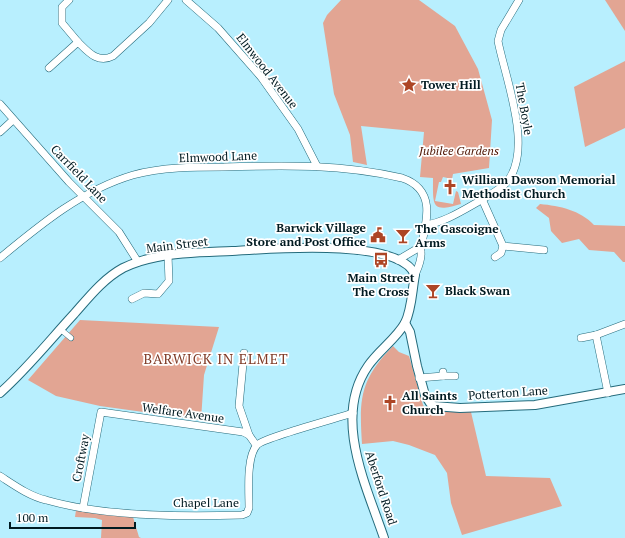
<svg xmlns="http://www.w3.org/2000/svg" width="625" height="538" viewBox="0 0 625 538" font-family="'PT Serif',serif">
<style>
.green{fill:#e2a593}
.lines{fill:none;stroke-linecap:round;stroke-linejoin:round}
.pedestrian-casing{stroke:#246b7c;stroke-width:6}
.minor-casing{stroke:#246b7c;stroke-width:8}
.tertiary-casing{stroke:#246b7c;stroke-width:10}
.pedestrian{stroke:#fff;stroke-width:5}
.minor{stroke:#fff;stroke-width:7}
.tertiary{stroke:#fff;stroke-width:8}
.labels{text-anchor:middle;stroke-width:3.5;stroke-linejoin:round;paint-order:stroke}
.street-label{font-size:12px;fill:#001a21;stroke:#fff}
.poi-label{font-size:12px;font-weight:bold;fill:#001a21;stroke:#fff;text-anchor:start}
.park-label{font-size:12px;font-style:italic;fill:#501705;stroke:#fff}
.quarter-label{font-size:14px;letter-spacing:1px;fill:#803c28;stroke:#fff}
</style>
<rect width="100%" height="100%" fill="#b8effe"/>
<g class="green">
<path d="M341,0H419L455,26L478,69L492,120L489,168L453,174L452,179L443,177L441,182H439L435,201L453,204L456,191L458,192L461,204C431,213 433,206 433,178L420,177L424,132L361,126L367,165L353,162L350,135L334,94L323,23L327,15Z"/>
<path d="M605,0H625V31Z"/>
<path d="M625,61V128L585,147L574,87Z"/>
<path d="M540,204C560,206 580,210 594,225L625,226V262H623L614,252L589,250L579,239L562,243L551,231L549,218L536,208Z"/>
<path d="M80,320L219,327L204,375L201,420L100,406L56,396L28,380Z"/>
<path d="M393,346L399,352L409,356L423,405L427,410L433,412H471L486,476L550,478L562,506L462,535L451,503L447,473L435,455L409,445L393,441L362,444C359,398 360,380 393,346Z"/>
<path d="M76,510L133,517L139,537L141,538H101L102,520L95,518L75,517Z"/>
</g>
<g class="lines">
<g class="pedestrian-casing">
<path id="pedestrian" d="M60,329L71,338"/>
</g>
<g class="minor-casing">
<g id="minor">
<path d="M69,0L62,7V23L78,42"/>
<path d="M186,0L218,28L261,77L298,129L317,166"/>
<path d="M49,68L78,42C88,52 98,64 113,56L149,23L168,0"/>
<path d="M0,104L69,182L119,232L138,262"/>
<path d="M0,132L13,120"/>
<path d="M482,199L503,246L544,250"/>
<path d="M426,225C444,222 460,212 476,203C486,197 496,192 504,185C536,154 505,78 498,41L501,30L519,0"/>
<path d="M495,257L501,253L503,246"/>
<path d="M0,258C40,225 82,190 133,175C162,167 194,167 224,167C284,165 343,164 402,178C435,189 428,218 421,246C420,250 421,247 421,252C422,260 418,268 415,275"/>
<path d="M398,260L420,247"/>
<path d="M132,299L144,293L158,294L169,281L168,255"/>
<path d="M596,335L608,393"/>
<path d="M581,338L596,335L625,324"/>
<path d="M244,353L239,406L249,435"/>
<path d="M443,372V376H455"/>
<path d="M419,378L443,376"/>
<path d="M0,476C14,485 29,496 46,500C102,516 184,517 242,515L247,513L249,508C249,492 246,457 257,445C263,438 338,418 353,413"/>
<path d="M83,508L101,412L243,432L249,435L256,445"/>
</g>
</g>
<g class="tertiary-casing">
<g id="tertiary">
<path d="M405,323L410,332L417,366L425,395L430,403L434,406L460,408L535,405L625,389"/>
<path d="M0,393C27,369 50,340 74,314C89,297 103,279 123,268C133,263 146,259 157,257C181,252 208,252 232,251C267,249 400,237 415,275C412,290 412,309 405,323C396,339 378,351 368,366C332,418 367,487 384,538"/>
</g>
</g>
<use href="#pedestrian" class="pedestrian"/>
<use href="#minor" class="minor"/>
<use href="#tertiary" class="tertiary"/>
</g>
<defs>
<g id="sight-bare" transform="scale(1.2)"><path d="M0-6L1.8-2.2L6-1.7L2.9 1.2L3.7 5.4L0 3.3L-3.7 5.4L-2.9 1.2L-6-1.7L-1.8-2.2Z" fill="#ad4525" stroke="#fff" stroke-width="2.5" paint-order="stroke"/></g>
<g id="church-bare" transform="scale(1.2)"><path d="M-1.2-6h2.4v3.5h3.3v2.4h-3.3V6h-2.4V-.1h-3.3v-2.4h3.3Z" fill="#ad4525" stroke="#fff" stroke-width="2.5" paint-order="stroke"/></g>
<g id="civic-bare" transform="scale(1.2)"><path d="M-.6-6.5H3V-4.5H.6V-3L4-1V1h2V6H-6V1h2V-1L-.6-3ZM-1.2 2.5V6h2.4V2.5Z" fill="#ad4525" stroke="#fff" stroke-width="2.5" paint-order="stroke"/></g>
<g id="bar-bare" transform="scale(1.2)"><path d="M-6-5H6L.8 .8V4.5H3.5V6h-7V4.5H-.8V.8Z" fill="#ad4525" stroke="#fff" stroke-width="2.5" paint-order="stroke"/></g>
<g id="bus-bare" transform="scale(1.2)"><path d="M-5-6H5V4H4V6H2V4H-2V6H-4V4H-5ZM-3.5-4V0h7V-4ZM-3.5 1.2v1.5H-2V1.2ZM2 1.2v1.5H3.5V1.2Z" fill="#ad4525" stroke="#fff" stroke-width="2.5" paint-order="stroke"/></g>
</defs>
<g fill-rule="evenodd">
<use href="#sight-bare" x="409" y="85"/>
<use href="#church-bare" x="450" y="187"/>
<use href="#civic-bare" x="378" y="235"/>
<use href="#bar-bare" x="403" y="236"/>
<use href="#bus-bare" x="381" y="260"/>
<use href="#bar-bare" x="433" y="291"/>
<use href="#church-bare" x="390" y="403"/>
</g>
<g class="labels">
<g class="street-label">
<text transform="translate(267 71) rotate(52)" y="4">Elmwood Avenue</text>
<text transform="translate(524 109) rotate(80)" y="4">The Boyle</text>
<text transform="translate(218 157) rotate(-2)" y="4">Elmwood Lane</text>
<text transform="translate(79 174) rotate(46)" y="4">Carrfield Lane</text>
<text transform="translate(177 245) rotate(-7)" y="4">Main Street</text>
<text transform="translate(508 393) rotate(-4)" y="4">Potterton Lane</text>
<text transform="translate(183 413) rotate(8)" y="4">Welfare Avenue</text>
<text transform="translate(81 458) rotate(-79)" y="4">Croftway</text>
<text transform="translate(381 488) rotate(72)" y="4">Aberford Road</text>
<text x="206" y="507">Chapel Lane</text>
</g>
<g class="poi-label">
<text x="421" y="89">Tower Hill</text>
<text x="462" y="184">William Dawson Memorial<tspan x="462" dy="14">Methodist Church</tspan></text>
<text x="366" y="232" text-anchor="end">Barwick Village<tspan x="366" dy="14">Store and Post Office</tspan></text>
<text x="415" y="233">The Gascoigne<tspan x="415" dy="14">Arms</tspan></text>
<text x="381" y="282" text-anchor="middle">Main Street<tspan x="381" dy="14">The Cross</tspan></text>
<text x="445" y="295">Black Swan</text>
<text x="402" y="400">All Saints<tspan x="402" dy="14">Church</tspan></text>
</g>
<g class="park-label">
<text x="459" y="155">Jubilee Gardens</text>
</g>
<g class="quarter-label">
<text x="216" y="364">BARWICK IN ELMET</text>
</g>
</g>
<path d="M10 522v6h125v-6" fill="none" stroke="#001a21" stroke-width="2"/>
<text x="16" y="522" font-size="12" fill="#001a21" stroke="#ffffff" stroke-width="3" paint-order="stroke">100 m</text>
</svg>
